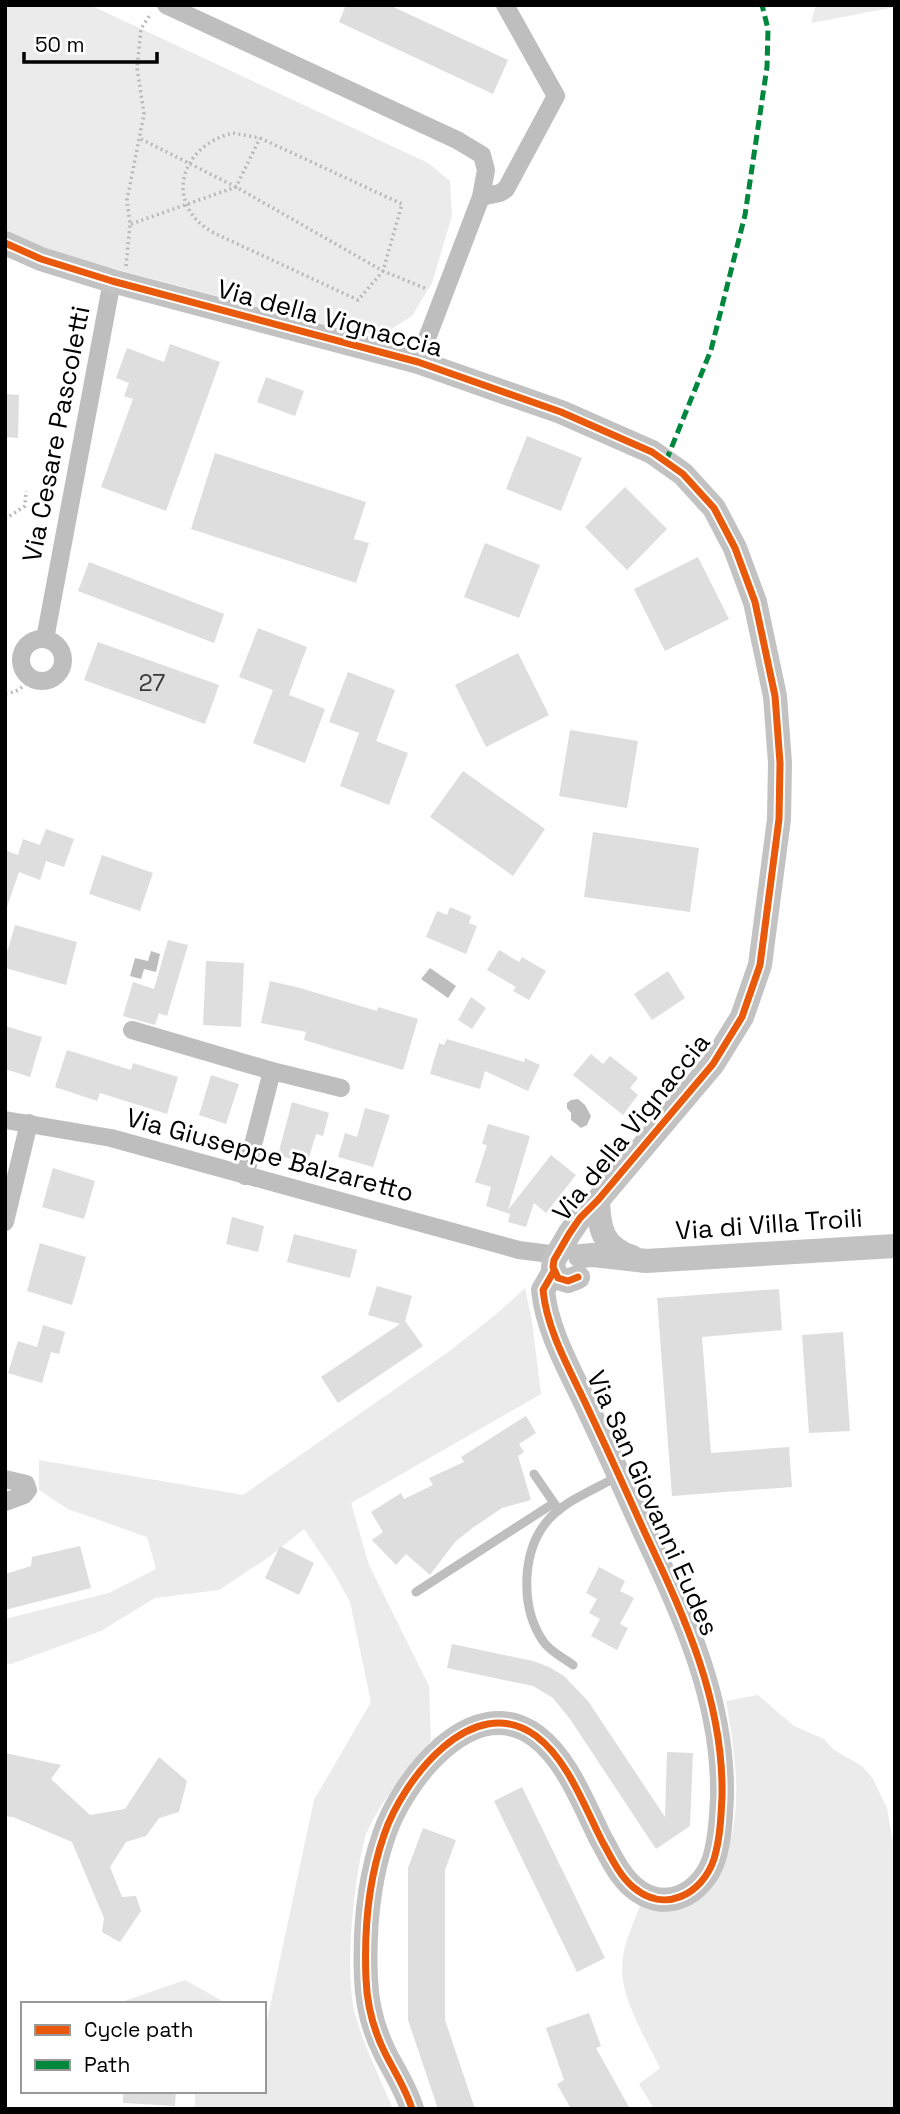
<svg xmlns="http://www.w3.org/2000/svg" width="900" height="2114" viewBox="0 0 900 2114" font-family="'Space Grotesk',sans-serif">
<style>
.green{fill:#ebebeb}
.water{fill:#bdbdbd}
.building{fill:#dedede}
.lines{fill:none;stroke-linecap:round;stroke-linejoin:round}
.path{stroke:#b9b9b9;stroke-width:3.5;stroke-dasharray:2 3.5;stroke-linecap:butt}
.lane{stroke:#bebebe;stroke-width:9}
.street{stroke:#bebebe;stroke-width:18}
.secondary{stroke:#c2c2c2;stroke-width:24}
.quiet{stroke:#00873e;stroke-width:5;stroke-dasharray:10 5;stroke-linecap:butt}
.cycleway-casing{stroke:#fff;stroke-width:11}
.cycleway{stroke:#e8590c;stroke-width:7}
.labels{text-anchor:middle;stroke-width:6;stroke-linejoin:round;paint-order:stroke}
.number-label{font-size:23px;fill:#383838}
.street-label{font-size:26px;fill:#000;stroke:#fff}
</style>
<rect width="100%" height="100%" fill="#fff"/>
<g class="green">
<path d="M5,5H90L428,163L450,181L452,216L432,283L412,316L381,336L330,326L70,257L5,232Z"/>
<path d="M816,5H895V7L811,23Z"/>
<path d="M525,1288L532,1321L541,1394L351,1503L369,1565L429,1686L431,1741C412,1762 373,1811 365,1838C354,1878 344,1974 355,2014C364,2046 380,2078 393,2109H195V2091H264V2024L266,2025L314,1800L371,1702L350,1602L334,1573L304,1529L269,1557L219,1590L155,1598L101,1631L11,1664L5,1663V1619L109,1593L156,1569L147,1537L68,1509L39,1490V1460L243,1495L447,1353L500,1311Z"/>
<path d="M758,1695L794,1726L824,1739L834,1750L862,1766L873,1779L887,1808L895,1854V2109H654L639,2084L660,2068C647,2041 622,2000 622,1970C622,1947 632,1926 640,1906L725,1861C728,1849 732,1836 734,1823C740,1783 733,1741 726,1701Z"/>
<path d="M185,1980L228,2004H116Z"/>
</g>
<g class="water">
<path d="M151,951L160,954L156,972L144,969L141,979L130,976L135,958L148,961Z"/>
<path d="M430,968L456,986L448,998L421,979Z"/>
<path d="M578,1099L585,1105L591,1116L587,1125L581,1128L571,1120V1113L567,1108V1103L571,1100Z"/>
</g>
<g class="building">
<path d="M346,5H389L508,60L493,94L339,22Z"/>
<path d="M170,344L220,362L166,511L101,487L133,399L124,396L129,383L116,378L127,348L164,362Z"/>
<path d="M266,377L304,391L295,416L257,402Z"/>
<path d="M5,394L19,395L18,438L5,437Z"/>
<path d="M527,436L582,458L561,511L506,489Z"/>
<path d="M215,453L366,502L354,539L369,543L356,583L191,529Z"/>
<path d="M625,487L667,529L627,570L585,527Z"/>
<path d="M485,543L540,565L519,618L464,597Z"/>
<path d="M698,557L729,619L665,651L634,589Z"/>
<path d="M89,562L224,614L214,643L78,591Z"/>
<path d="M258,628L307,647L289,695L325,709L305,763L253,743L273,690L239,677Z"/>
<path d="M98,642L219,685L205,724L84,680Z"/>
<path d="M518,653L549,715L486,747L455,685Z"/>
<path d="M348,672L395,690L376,741L408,753L389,805L340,786L359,733L329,722Z"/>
<path d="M570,730L638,741L627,808L559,796Z"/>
<path d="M463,771L545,829L513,876L430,817Z"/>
<path d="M46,829L74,839L64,867L46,861L40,880L19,872L7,907L5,906V850L18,855L23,839L40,845Z"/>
<path d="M593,832L699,848L690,912L584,897Z"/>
<path d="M102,855L153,873L140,911L89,894Z"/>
<path d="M450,907L471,916L469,923L477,926L466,954L426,937L437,911L447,915Z"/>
<path d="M15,925L77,942L66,985L5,968V959Z"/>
<path d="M168,940L188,945L167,1016L159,1013L155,1025L123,1016L133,982L154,989Z"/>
<path d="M499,950L519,962L522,957L546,971L529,1000L513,991L516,987L487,970Z"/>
<path d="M206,961L244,963L241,1027L203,1025Z"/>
<path d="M668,971L685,998L652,1020L634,994Z"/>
<path d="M270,981L300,988L377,1011L378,1007L418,1019L403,1070L304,1040L306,1032L261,1023Z"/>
<path d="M471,997L486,1008L472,1029L458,1020Z"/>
<path d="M5,1026L42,1037L30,1077L5,1069Z"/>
<path d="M447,1039L524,1062L525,1058L540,1065L528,1091L485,1071L480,1089L430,1074L439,1043L444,1045Z"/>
<path d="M67,1050L131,1070L133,1063L178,1077L167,1114L100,1093L97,1101L55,1087Z"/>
<path d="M591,1054L603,1064L610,1056L638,1078L630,1088L638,1095L623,1115L573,1075Z"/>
<path d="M211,1075L239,1084L226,1124L199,1115Z"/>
<path d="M292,1102L329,1113L323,1136L316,1134L307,1164L278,1155Z"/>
<path d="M365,1108L390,1115L373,1167L338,1157L345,1133L357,1137Z"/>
<path d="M488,1124L530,1136L508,1210L551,1155L576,1175L546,1213L534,1203L526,1227L508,1222L510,1214L486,1206L491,1187L475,1182L487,1145L482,1144Z"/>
<path d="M53,1168L95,1181L84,1219L42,1207Z"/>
<path d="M232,1217L264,1226L258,1252L226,1244Z"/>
<path d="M294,1234L357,1250L350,1278L287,1262Z"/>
<path d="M40,1243L86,1257L72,1305L27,1291Z"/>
<path d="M377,1286L412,1296L405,1321L423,1346L338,1403L321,1377L400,1324L368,1315Z"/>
<path d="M779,1289L782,1330L702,1337L711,1453L789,1447L792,1487L672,1496L657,1298Z"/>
<path d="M43,1325L65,1332L59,1354L51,1352L42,1383L8,1373L18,1341L37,1347Z"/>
<path d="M843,1332L850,1431L809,1433L802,1335Z"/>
<path d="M526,1416L536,1433L519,1444L524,1452L518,1456L531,1500L502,1508L471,1529L455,1542L430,1575L406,1554L396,1565L372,1540L383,1532L371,1512L401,1493L404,1499L433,1485L429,1478L464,1462L461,1457Z"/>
<path d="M80,1546L91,1588L5,1610V1574L31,1566L32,1557Z"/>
<path d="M280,1546L314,1563L299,1595L265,1578Z"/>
<path d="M599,1567L625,1581L620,1591L634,1598L620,1624L628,1628L617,1650L591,1636L600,1619L589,1613L597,1599L586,1593Z"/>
<path d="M452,1644L533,1661L549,1667L564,1676L588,1701L665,1817L667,1752L693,1753L690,1826L656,1849L570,1719L553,1698L533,1686L447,1668Z"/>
<path d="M5,1753L61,1765L51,1779L90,1815L125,1809L159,1757L187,1781L179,1812L159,1818L146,1836L126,1842L110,1867L122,1897L136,1896L141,1911L120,1942L102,1932L104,1918L72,1842L13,1817L5,1816Z"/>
<path d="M522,1787L605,1958L577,1972L494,1801Z"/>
<path d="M423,1828L456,1840L445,1870V2020L475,2109H438L408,2020V1868Z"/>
<path d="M589,2013L601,2046L596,2048L630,2109H571L557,2084L564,2080L546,2028Z"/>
<path d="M123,2091H176L175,2106L123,2103Z"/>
</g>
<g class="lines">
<g class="path">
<path d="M233,133L260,138L402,204L383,271L358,300L214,233C163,205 179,146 233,133Z"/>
<path d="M141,139L236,187L383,271L427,289"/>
<path d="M131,224L236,187L260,138"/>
<path d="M126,266L130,224L127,200L144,114L137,68L141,29L151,13"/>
<path d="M5,519L25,506L26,491"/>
<path d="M5,693C18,693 23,687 30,677"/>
</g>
<g class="lane">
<path d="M534,1474L554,1503"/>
<path d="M416,1592L554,1503L559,1510"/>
<path d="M573,1665C564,1658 549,1651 543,1641C520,1607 521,1550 549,1519C566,1500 596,1489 618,1476"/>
</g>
<g class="street">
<path d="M166,5L457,140L482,155L486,170L481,197L418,362"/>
<path d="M481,197L500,193L506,189L556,96L505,5"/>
<path d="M45,639L112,281"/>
<circle cx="42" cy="660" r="21"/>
<path d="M132,1030L272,1071L341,1088"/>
<path d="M5,1120L111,1138L519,1250L558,1255"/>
<path d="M245,1176L272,1071"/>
<path d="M5,1222L29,1123"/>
<path d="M5,1479L26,1484L28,1490L24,1495L5,1502"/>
</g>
<g class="secondary">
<path d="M5,243L41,259L112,281L418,362L561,412L652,452L683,474L714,508L735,548L755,602L775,696L780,763L779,819L760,965L742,1017L713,1064L598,1200L580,1218L569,1234L554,1260L553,1267L558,1278L568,1281L578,1277"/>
<path d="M598,1200C599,1228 602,1247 632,1257"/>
<path d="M580,1256L593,1255L646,1261L895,1246"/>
<path d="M412,2109C406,2089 394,2071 385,2053C373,2029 367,2006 366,1979C364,1931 368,1881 384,1835C402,1781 472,1689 536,1736C568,1760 584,1806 602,1841C611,1857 619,1875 633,1887C664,1914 702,1895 714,1859C720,1839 721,1818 722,1797C724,1702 685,1618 645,1533C627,1493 609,1453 590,1413C573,1375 547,1333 543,1290L554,1271"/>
</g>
<path class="quiet" d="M666,461L711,350L745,215L767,67L768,29L762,5"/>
<g class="cycleway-casing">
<g id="cycleway">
<path d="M5,243L41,259L112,281L418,362L561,412L652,452L683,474L714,508L735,548L755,602L775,696L780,763L779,819L760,965L742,1017L713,1064L598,1200L580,1218L569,1234L554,1260L553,1267L558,1278L568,1281L578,1277"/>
<path d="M412,2109C406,2089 394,2071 385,2053C373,2029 367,2006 366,1979C364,1931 368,1881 384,1835C402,1781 472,1689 536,1736C568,1760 584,1806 602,1841C611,1857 619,1875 633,1887C664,1914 702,1895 714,1859C720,1839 721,1818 722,1797C724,1702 685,1618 645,1533C627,1493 609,1453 590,1413C573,1375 547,1333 543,1290L554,1271"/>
</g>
</g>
<use href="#cycleway" class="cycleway"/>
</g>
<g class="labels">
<g class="number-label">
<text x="152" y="691">27</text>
</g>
<g class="street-label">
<text transform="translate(330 318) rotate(15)" y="9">Via della Vignaccia</text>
<text transform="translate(56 434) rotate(-79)" y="9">Via Cesare Pascoletti</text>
<text transform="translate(631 1127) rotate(-51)" y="9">Via della Vignaccia</text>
<text transform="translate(270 1155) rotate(15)" y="9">Via Giuseppe Balzaretto</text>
<text transform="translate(769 1224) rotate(-4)" y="9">Via di Villa Troili</text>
<text transform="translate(653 1503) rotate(66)" y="9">Via San Giovanni Eudes</text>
</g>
</g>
<rect width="900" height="2114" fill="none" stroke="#000000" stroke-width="14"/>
<rect x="21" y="2002" width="245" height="91" fill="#ffffff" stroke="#999999" stroke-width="2"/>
<rect x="35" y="2025" width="35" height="10" fill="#e8590c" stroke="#999999" stroke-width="2"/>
<text x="84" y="2037" font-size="21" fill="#000000">Cycle path</text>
<rect x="35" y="2060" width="35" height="10" fill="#00873e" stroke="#999999" stroke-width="2"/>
<text x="84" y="2072" font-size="21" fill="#000000">Path</text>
<path d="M24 52v10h133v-10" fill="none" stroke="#000000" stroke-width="3.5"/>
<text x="35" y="52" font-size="21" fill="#000000" stroke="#ffffff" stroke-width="5" paint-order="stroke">50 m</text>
</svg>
